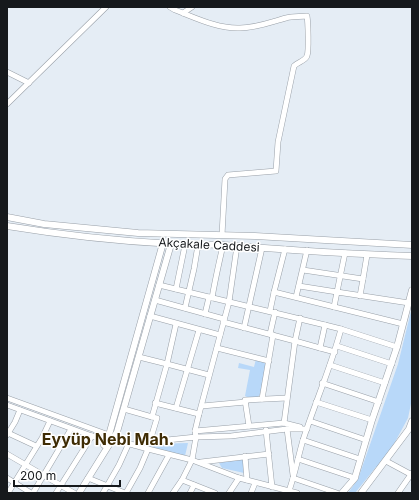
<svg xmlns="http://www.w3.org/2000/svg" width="419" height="500" viewBox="0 0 419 500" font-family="Inter,sans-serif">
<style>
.green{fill:#b8d8f9}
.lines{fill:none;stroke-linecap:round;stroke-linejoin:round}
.minor-casing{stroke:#99a0a8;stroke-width:6}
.major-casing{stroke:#99a0a8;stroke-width:7}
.minor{stroke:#fff;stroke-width:5}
.major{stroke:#fff;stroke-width:6}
.labels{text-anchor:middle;stroke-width:3;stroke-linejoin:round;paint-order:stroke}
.street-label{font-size:12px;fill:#16191c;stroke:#fff}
.district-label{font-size:16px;font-weight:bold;fill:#3f2c04;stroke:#fff}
</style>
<rect width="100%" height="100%" fill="#e5edf5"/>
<g class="green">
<path d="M412,307V399L408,418L388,455L378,468L376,467L355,493H348L358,479L398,364Z"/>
<path d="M256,359L266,361L261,393L258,397H247L245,396L250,370L238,368L239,363L254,367Z"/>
<path d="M188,443L185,456L150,447L152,444Z"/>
<path d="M244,458V473L222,468L219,463Z"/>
</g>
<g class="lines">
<g class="minor-casing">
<g id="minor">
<path d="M170,7L175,10C196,18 218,29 240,28C256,28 271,22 286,18C293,16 300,17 307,16C308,22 309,51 307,56C305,61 298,62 294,66L278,142L276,171L228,175L225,179L222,235"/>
<path d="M183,13L192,7"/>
<path d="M7,72L29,83"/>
<path d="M7,104L106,7"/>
<path d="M237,246L229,302L199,414L195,431L196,437L231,436L287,429H307"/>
<path d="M303,270L363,279L360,296"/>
<path d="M363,279L367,255"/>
<path d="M159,285L325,325"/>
<path d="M299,286L337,292L345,253"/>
<path d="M176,289L185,245"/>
<path d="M274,292L285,249"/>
<path d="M296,297L307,250"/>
<path d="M212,298C215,280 219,263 223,245"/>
<path d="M155,300L224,319"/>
<path d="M334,307L337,292L409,303"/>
<path d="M185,308L194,269L198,245"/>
<path d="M270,311L274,292L403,324"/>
<path d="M205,314L209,297"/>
<path d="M150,316L220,335"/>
<path d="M300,318L295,341L320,348L325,325L341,329"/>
<path d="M223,322L295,341L284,423"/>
<path d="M176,324L167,364L209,375"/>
<path d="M244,328L262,248"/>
<path d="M270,334L275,312"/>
<path d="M337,346L392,364"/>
<path d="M217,348L269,361"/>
<path d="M320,348L335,352"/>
<path d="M330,365L385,383"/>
<path d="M322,383L379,402"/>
<path d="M7,398L109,435L112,438"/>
<path d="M262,399L273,335"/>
<path d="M316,402L372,420"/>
<path d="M155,403L199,414"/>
<path d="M7,405L92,436L107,440L112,439L148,449L192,460L239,478L297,493"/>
<path d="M202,406L246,402"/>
<path d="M176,408L199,330"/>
<path d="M124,409L152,417L167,364L139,357"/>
<path d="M310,421L366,440"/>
<path d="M249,426L245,400L287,398"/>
<path d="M287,429L293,475"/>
<path d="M266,430L272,487"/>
<path d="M195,431L284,423L300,427"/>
<path d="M8,433L36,446"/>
<path d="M7,435L15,422L20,410"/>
<path d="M303,440L360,459"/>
<path d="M150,441L157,418L152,417"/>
<path d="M134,445L138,443L196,437L192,460L182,480L173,493"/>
<path d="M7,454L74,493"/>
<path d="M245,456L247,480"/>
<path d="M298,459L355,478"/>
<path d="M386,461L412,475"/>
<path d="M201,462L269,454"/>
<path d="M7,478L31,493"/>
<path d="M88,478L125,493"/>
<path d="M293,478L337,493"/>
<path d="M182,480L215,493"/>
<path d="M289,491C295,474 298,457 303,440C315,403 331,367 341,329L397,347"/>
<path d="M8,493L42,438L50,421"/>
<path d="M33,493L71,429"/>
<path d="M56,493L92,436"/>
<path d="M103,493L119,465L129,443"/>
<path d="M126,493L140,468L148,449"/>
<path d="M148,493L169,455"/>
<path d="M190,493L194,485"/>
<path d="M229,493L239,478"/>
<path d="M251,493L255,483"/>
<path d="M398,493L412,473"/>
</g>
</g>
<g class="major-casing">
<g id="major">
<path d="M7,217L44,224L138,233L255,236L412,245"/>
<path d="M7,226C62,235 117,241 173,244C190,245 207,244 224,245C287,250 349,254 412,256"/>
<path d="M104,445L109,435L163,243"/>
<path d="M79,493L117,432L171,244"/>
<path d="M342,493L355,478L356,474L372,420L397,347L412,290"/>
<path d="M361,493L409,429L412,421"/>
</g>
</g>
<use href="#minor" class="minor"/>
<use href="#major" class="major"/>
</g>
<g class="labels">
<g class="street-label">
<text transform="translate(209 245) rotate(3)" y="4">Akçakale Caddesi</text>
</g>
<g class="district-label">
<text x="108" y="445">Eyyüp Nebi Mah.</text>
</g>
</g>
<rect width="419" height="500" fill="none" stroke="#16191c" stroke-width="16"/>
<path d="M14 480v6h106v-6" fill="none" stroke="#16191c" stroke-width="2"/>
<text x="20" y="480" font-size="12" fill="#16191c" stroke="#ffffff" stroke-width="3" paint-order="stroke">200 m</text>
</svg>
